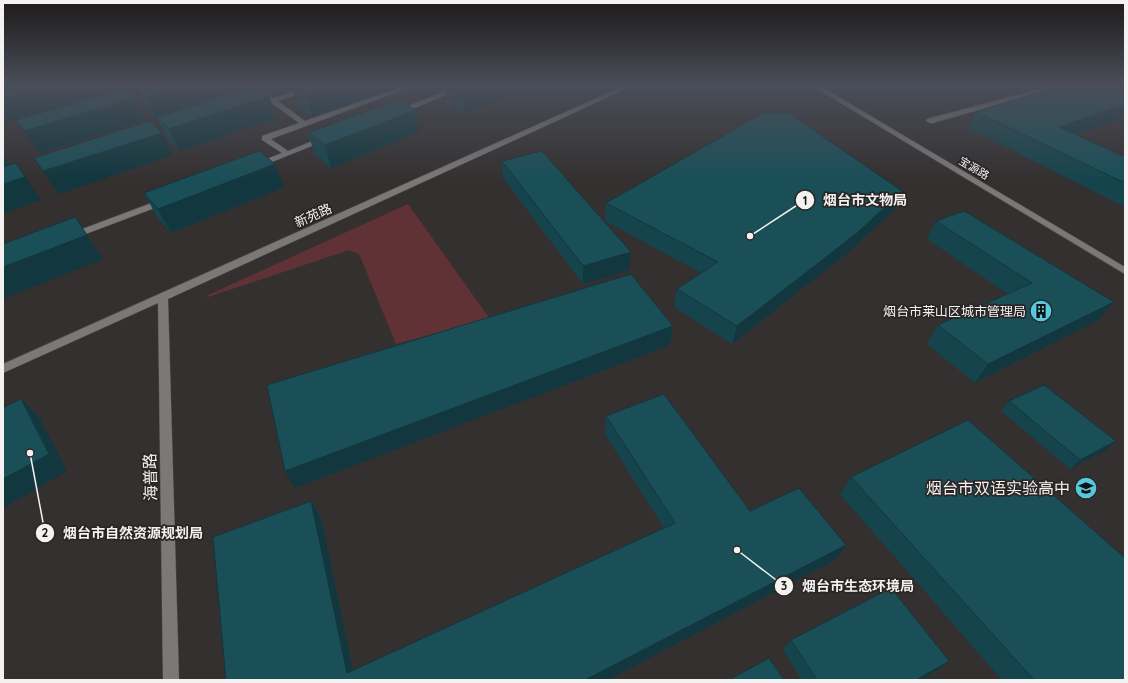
<svg xmlns="http://www.w3.org/2000/svg" width="1128" height="683" viewBox="0 0 1128 683" font-family="Quicksand,'Noto Sans SC',sans-serif">
<style>
.green{fill:#613235}
.lines{fill:none;stroke-linecap:round;stroke-linejoin:round}
.service-casing{stroke:#504c4c;stroke-width:1}
.minor-casing{stroke:#504c4c;stroke-width:1}
.tertiary-casing{stroke:#504c4c;stroke-width:1}
.service{fill:#7d7878;fill-rule:evenodd}
.minor{fill:#7d7878;fill-rule:evenodd}
.tertiary{fill:#7d7878;fill-rule:evenodd}
.wall{fill:#16444c}
.shaded-wall{fill:#12373e}
.building{fill:#1a4f58;stroke:#12373e}
.labels{text-anchor:middle;stroke-width:3.5;stroke-linejoin:round;paint-order:stroke}
.far-street-label{font-size:11px;fill:#f4f1f1;stroke:#2a2626}
.street-label{font-size:13px;fill:#f4f1f1;stroke:#2a2626}
.poi-label{font-size:13px;fill:#f4f1f1;stroke:#2a2626;text-anchor:end}
.near-street-label{font-size:16px;fill:#f4f1f1;stroke:#2a2626}
.near-poi-label{font-size:16px;fill:#f4f1f1;stroke:#2a2626;text-anchor:end}
.leader{fill:none;stroke:#f4f1f1;stroke-width:1.5}
.callout-dot{fill:#f4f1f1;stroke:#2a2626;stroke-width:1.5}
.mark-label{font-size:12px;text-anchor:middle;font-weight:bold;fill:#111}
.callout-label{font-size:14px;text-anchor:middle;font-weight:bold;fill:#f4f1f1;stroke:#2a2626;stroke-width:3.5;stroke-linejoin:round;paint-order:stroke}
</style>
<rect width="100%" height="100%" fill="#343030"/>
<path class="green" d="M408,204L490,319L396,344L359,254L349,250L208,297L206,296Z"/>
<g class="lines">
<g class="service-casing">
<path id="service" d="M1059,84H1070L933,123H930L926,121L927,119Z"/>
</g>
<g class="minor-casing">
<g id="minor">
<path d="M246,84H253L273,98L317,84H327L278,101L305,121L410,84H419L271,139L288,151L322,137H325L329,139L257,168L253,166L254,164L282,153L262,140V136L299,123Z"/>
<path d="M464,84H473L400,114H394L393,112Z"/>
<path d="M165,198L168,199L169,201L168,203L75,238H69L67,236L69,234Z"/>
</g>
</g>
<g class="tertiary-casing">
<g id="tertiary">
<path d="M628,84H637L168,299L179,680H163L158,303L3,373V364Z"/>
<path d="M809,84H817L1125,267V274Z"/>
</g>
</g>
<use href="#service" class="service"/>
<use href="#minor" class="minor"/>
<use href="#tertiary" class="tertiary"/>
</g>
<g class="wall">
<path d="M122,84H247L248,89L269,96L276,118L180,151L168,140L158,119L157,120L147,109L140,95L133,97L146,120L39,153L16,120L8,122L3,114V86L110,93L124,89Z"/>
<path d="M268,84H392L393,88L312,117L298,107L292,87L279,92Z"/>
<path d="M444,84H534V85L465,113L447,103Z"/>
<path d="M941,84H989L987,89L966,96Z"/>
<path d="M1125,89V117L1075,135L1125,157V207L968,128L976,112Z"/>
<path d="M416,110L419,132L331,168L315,155L308,133Z"/>
<path d="M502,161L629,270L583,284L503,178Z"/>
<path d="M284,187L171,233L157,217L144,193Z"/>
<path d="M902,191L895,209L850,251L732,344L674,307L677,289L701,273L605,221L606,203Z"/>
<path d="M936,221L1114,302L1098,320L975,383L927,344L938,325L1008,294L927,239Z"/>
<path d="M1009,401L1106,450L1070,469L1001,411Z"/>
<path d="M606,416L750,511L835,560L608,680H226L311,501L321,518L353,670L664,528L605,434Z"/>
<path d="M851,477L1125,680H1002L840,494Z"/>
<path d="M791,640L949,661L936,671L920,680H802L783,650Z"/>
</g>
<g class="shaded-wall">
<path d="M55,84H106L110,93L8,122L3,114V98Z"/>
<path d="M127,84H177L136,88L140,95L133,97Z"/>
<path d="M194,84H247L249,91L157,117L158,119L157,120L147,98Z"/>
<path d="M276,84H303L292,85V87L279,92Z"/>
<path d="M339,84H392L393,88L312,117L306,95Z"/>
<path d="M482,84H534V85L465,113L462,92Z"/>
<path d="M972,84H989L987,89L966,96Z"/>
<path d="M269,96L276,118L180,151L169,129Z"/>
<path d="M135,98L146,120L39,153L24,131Z"/>
<path d="M1125,104V117L1049,144L1059,127Z"/>
<path d="M416,110L419,132L331,168L325,145Z"/>
<path d="M162,133L173,155L59,194L43,171Z"/>
<path d="M3,154L9,164L3,166Z"/>
<path d="M16,163L41,200L3,214V184Z"/>
<path d="M275,164L284,187L171,233L158,209Z"/>
<path d="M902,191L895,209L850,251L732,344L737,326Z"/>
<path d="M87,235L103,259L3,299V267Z"/>
<path d="M631,252L629,270L583,284V266Z"/>
<path d="M1114,302L1098,320L975,383L988,364Z"/>
<path d="M673,326L670,345L295,488L285,471Z"/>
<path d="M21,399L39,417L67,471L3,508V479Z"/>
<path d="M1116,441L1106,450L1070,469L1080,460Z"/>
<path d="M311,501L321,518L355,680L347,673Z"/>
<path d="M846,545L835,560L608,680H585Z"/>
<path d="M949,661L936,671L920,680H916Z"/>
</g>
<g class="building">
<path d="M12,84H55L3,98V86Z"/>
<path d="M150,84H194L147,98L136,88Z"/>
<path d="M296,84H339L306,95L292,85Z"/>
<path d="M448,84H482L462,92Z"/>
<path d="M1064,84H1113L1125,89V104L1059,127L1125,157V183L976,112Z"/>
<path d="M255,87L269,96L169,129L157,117Z"/>
<path d="M125,89L135,98L24,131L16,120Z"/>
<path d="M398,100L416,110L325,145L308,133Z"/>
<path d="M763,113L790,114L902,191L857,233L737,326L677,289L718,262L606,203Z"/>
<path d="M150,121L162,133L43,171L34,158Z"/>
<path d="M259,151L275,164L158,209L144,193Z"/>
<path d="M542,151L631,252L583,266L502,161Z"/>
<path d="M16,163L25,177L3,184V167Z"/>
<path d="M964,211L1114,302L988,364L938,325L1032,283L936,221Z"/>
<path d="M75,217L87,235L3,267V244Z"/>
<path d="M631,274L673,326L285,471L267,385Z"/>
<path d="M1044,385L1116,441L1080,460L1009,401Z"/>
<path d="M664,394L750,511L799,488L846,545L585,680H226L213,537L311,501L347,673L675,523L606,416Z"/>
<path d="M21,399L49,454L3,479V408Z"/>
<path d="M968,420L1125,558V680H1034L851,477Z"/>
<path d="M891,588L949,661L916,680H817L791,640Z"/>
<path d="M769,658L784,680H729Z"/>
</g>
<linearGradient id="sky" x2="0" y2="1"><stop stop-color="#1d1a1a"/><stop offset="0.47" stop-color="#4a4e59"/><stop offset="1" stop-color="#4a4e59" stop-opacity="0"/></linearGradient>
<rect width="1128" height="180" fill="url(#sky)"/>
<defs>
<g id="building-disc" transform="scale(1.15)"><circle r="9.5" fill="#55cadf" stroke="#2a2626"/><path d="M-4-6H4V6H1V3H-1V6H-4ZM-2.5-4.3h1.7v1.8h-1.7ZM.8-4.3h1.7v1.8H.8ZM-2.5-1h1.7V.8h-1.7ZM.8-1h1.7V.8H.8Z" fill="#111"/></g>
<g id="school-disc" transform="scale(1.15)"><circle r="9.5" fill="#55cadf" stroke="#2a2626"/><path d="M0-5L7-2L0 1L-7-2ZM-4 1L0 2.5L4 1V4Q0 6-4 4Z" fill="#111"/></g>
</defs>
<g fill-rule="evenodd">
<use href="#building-disc" x="1041" y="311"/>
<use href="#school-disc" x="1086" y="488"/>
</g>
<g class="labels">
<g class="far-street-label">
<text transform="translate(974 168) rotate(31)" y="4">宝源路</text>
</g>
<g class="street-label">
<text transform="translate(313 215) rotate(-24)" y="5">新苑路</text>
</g>
<g class="poi-label">
<text x="1026" y="316">烟台市莱山区城市管理局</text>
</g>
<g class="near-street-label">
<text transform="translate(150 477) rotate(-91)" y="6">海普路</text>
</g>
<g class="near-poi-label">
<text x="1070" y="494">烟台市双语实验高中</text>
</g>
</g>
<path class="leader" d="M750 236L805 200M30 453L45 533M737 550L784 586"/>
<g class="callout-dot">
<circle cx="750" cy="236" r="4"/>
<circle cx="30" cy="453" r="4"/>
<circle cx="737" cy="550" r="4"/>
<circle cx="805" cy="200" r="10"/>
<circle cx="45" cy="533" r="10"/>
<circle cx="784" cy="586" r="10"/>
</g>
<g class="mark-label">
<text x="805" y="205">1</text>
<text x="45" y="537">2</text>
<text x="784" y="590">3</text>
</g>
<g class="callout-label">
<text x="865" y="205">烟台市文物局</text>
<text x="133" y="538">烟台市自然资源规划局</text>
<text x="858" y="591">烟台市生态环境局</text>
</g>
<rect width="1128" height="683" fill="none" stroke="#f4f1f1" stroke-width="8"/>
</svg>
